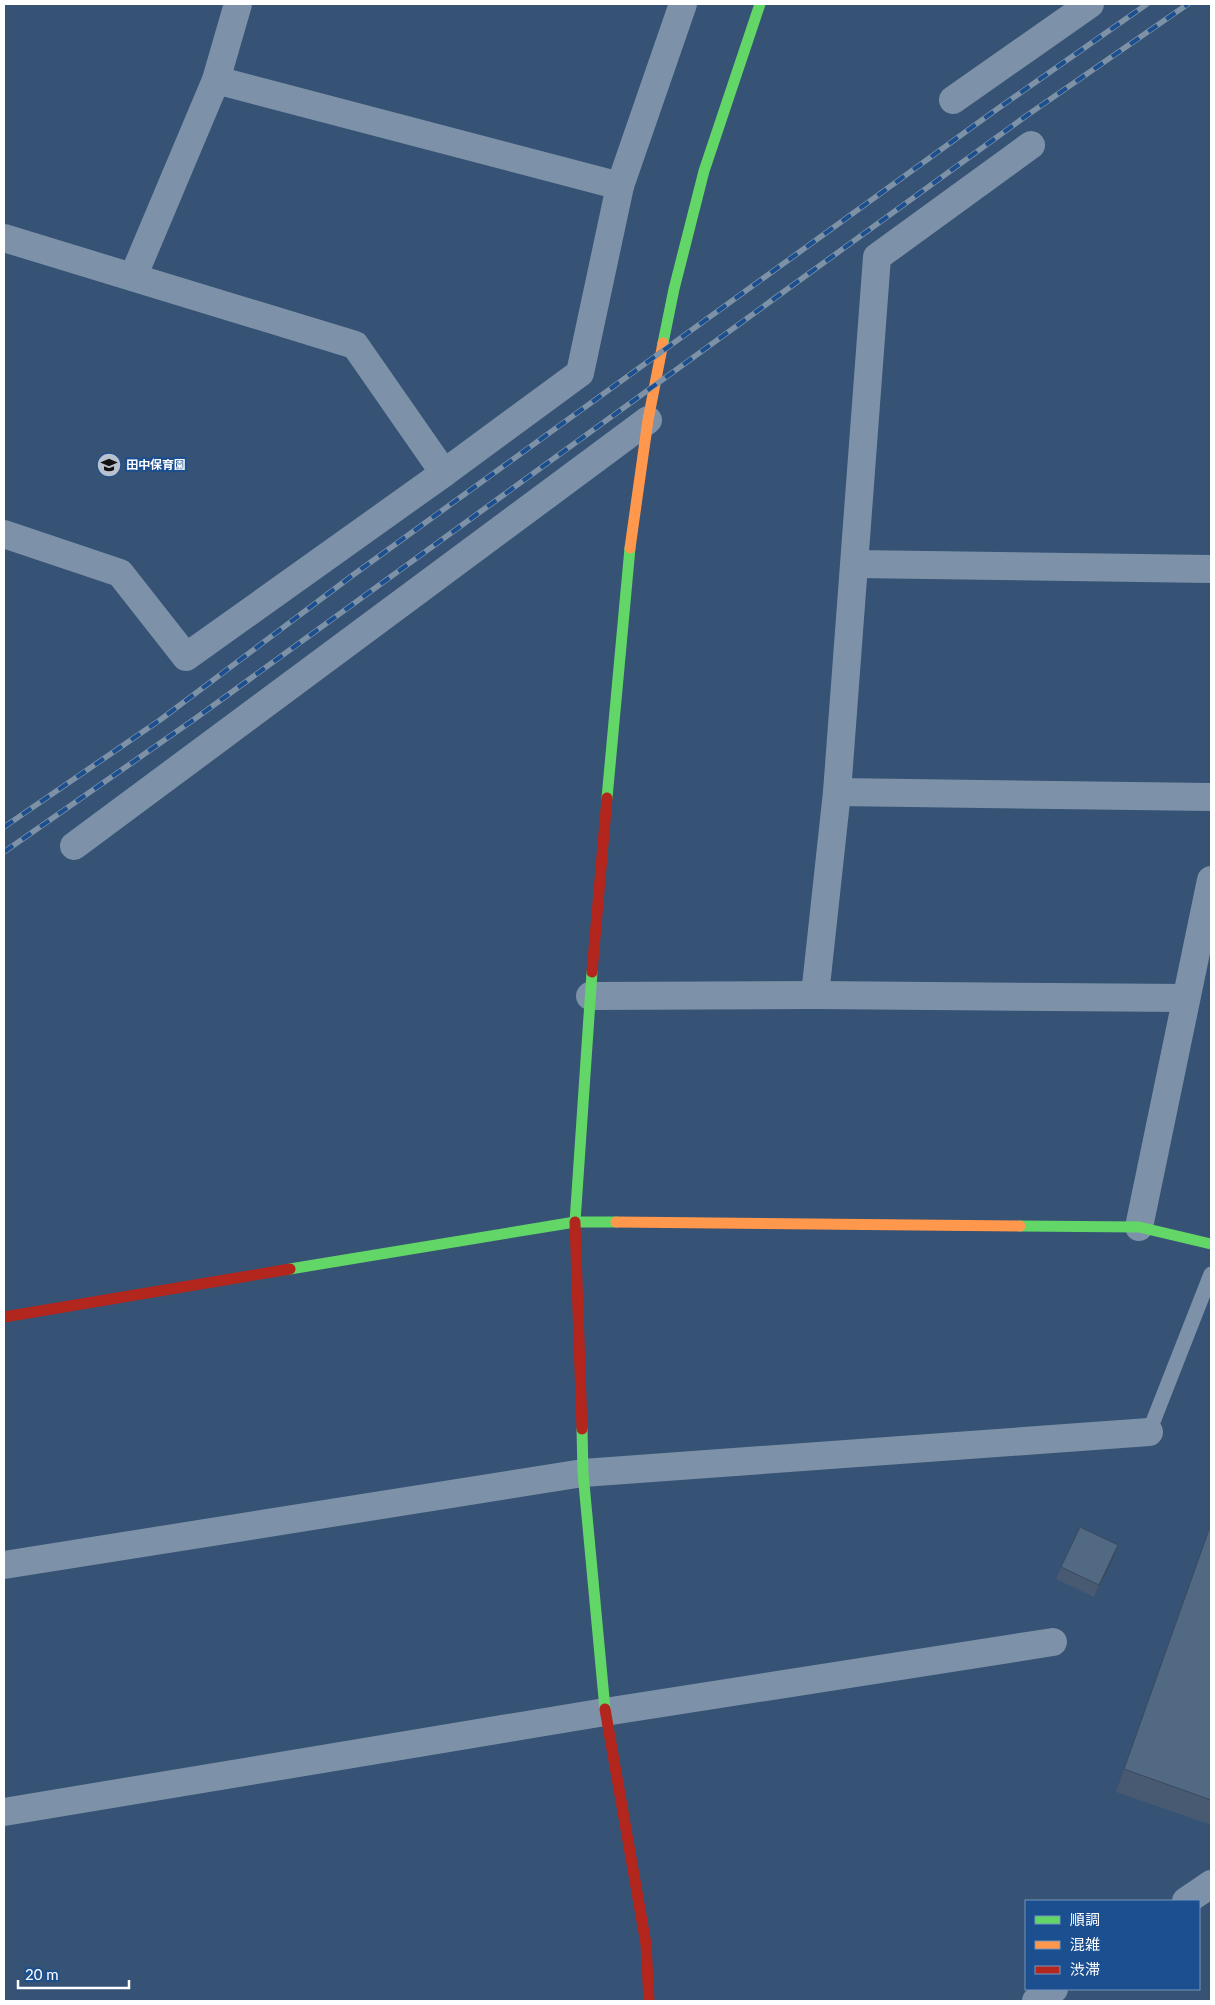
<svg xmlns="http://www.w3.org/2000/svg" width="1215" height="2005" viewBox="0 0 1215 2005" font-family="Lato,'Noto Sans JP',sans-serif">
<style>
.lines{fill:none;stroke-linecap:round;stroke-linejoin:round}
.lane{stroke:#7d92a8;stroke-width:15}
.street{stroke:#7d92a8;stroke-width:28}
.fast{stroke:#63d668;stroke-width:11}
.slow{stroke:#ff974d;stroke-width:11}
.jam{stroke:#b3261e;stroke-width:11}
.rail-casing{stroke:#7e92a7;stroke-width:5.5}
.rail{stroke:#1b4f8f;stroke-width:4;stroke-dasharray:11;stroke-linecap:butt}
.wall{fill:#475a72}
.shaded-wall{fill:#394a5c}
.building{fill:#526984;stroke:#394a5c}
.labels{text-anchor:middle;stroke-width:4.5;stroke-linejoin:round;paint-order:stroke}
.poi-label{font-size:12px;font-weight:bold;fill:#fff;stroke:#1b4f8f;text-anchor:start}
</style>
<rect width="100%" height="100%" fill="#365274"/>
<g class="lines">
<path class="lane" d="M1149,1432L1211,1274"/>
<g class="street">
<path d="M238,4L216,80L620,186L683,4"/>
<path d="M953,100L1090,4"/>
<path d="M4,238L355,345L444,473L580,373L620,186"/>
<path d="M133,277L216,80"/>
<path d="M4,534L120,573L186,657L444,473"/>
<path d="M855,564L1211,569"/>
<path d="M837,792L1211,797"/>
<path d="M74,846L648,420"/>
<path d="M815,995L837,792L877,257L1031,145"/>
<path d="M590,996L815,995L1186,998"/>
<path d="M1139,1227L1211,880"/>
<path d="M4,1565L583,1473L1149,1432"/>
<path d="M4,1812L605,1712L1053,1642"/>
<path d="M1186,1901L1211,1884"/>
<path d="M1036,2001L1054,1989"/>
</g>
<g class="fast">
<path d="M663,343L674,289L704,171L760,4"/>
<path d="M607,798L630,548"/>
<path d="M575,1222L592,972"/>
<path d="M1020,1226L1139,1227L1211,1244"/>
<path d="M290,1269L575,1222H616"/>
<path d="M582,1429L583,1473L605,1709"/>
</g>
<g class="slow">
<path d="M630,548L648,420L663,343"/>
<path d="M616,1222L1020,1226"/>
</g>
<g class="jam">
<path d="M592,972L607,798"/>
<path d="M575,1222L582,1429"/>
<path d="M4,1317L290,1269"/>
<path d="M605,1709L646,1944L649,2001"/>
</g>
<g class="rail-casing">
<g id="rail">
<path d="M4,827L160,720L353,575L993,112L1147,4"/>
<path d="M4,852L196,718L1026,116L1188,4"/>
</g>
</g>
<use href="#rail" class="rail"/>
</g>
<g class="wall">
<path d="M1211,1523V1825L1116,1792Z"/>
<path d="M1118,1545L1114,1557L1094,1597L1056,1579L1061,1567Z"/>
</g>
<path class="shaded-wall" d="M1118,1545L1114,1557L1094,1597L1099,1585Z"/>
<g class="building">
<path d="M1211,1524V1800L1124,1769Z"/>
<path d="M1080,1527L1118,1545L1099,1585L1061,1567Z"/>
</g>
<defs>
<g id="school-disc" transform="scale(1.25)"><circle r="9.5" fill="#b9c2ce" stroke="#1b4f8f"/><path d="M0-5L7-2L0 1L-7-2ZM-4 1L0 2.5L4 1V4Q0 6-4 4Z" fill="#111"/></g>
</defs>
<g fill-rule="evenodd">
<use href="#school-disc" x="109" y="465"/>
</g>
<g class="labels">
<g class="poi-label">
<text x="126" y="469">田中保育園</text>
</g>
</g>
<rect width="1215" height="2005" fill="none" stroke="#ffffff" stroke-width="10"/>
<rect x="1025" y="1900" width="175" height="90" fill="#1b4f8f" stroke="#7695bc"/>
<rect x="1035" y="1916" width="25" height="8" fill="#63d668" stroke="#7695bc"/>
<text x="1070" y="1925" font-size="15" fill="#ffffff">順調</text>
<rect x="1035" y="1941" width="25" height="8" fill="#ff974d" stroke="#7695bc"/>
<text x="1070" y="1950" font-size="15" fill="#ffffff">混雑</text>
<rect x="1035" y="1966" width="25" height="8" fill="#b3261e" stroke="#7695bc"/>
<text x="1070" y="1975" font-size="15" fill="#ffffff">渋滞</text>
<path d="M18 1980v8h111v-8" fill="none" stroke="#ffffff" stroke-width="2.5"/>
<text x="25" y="1980" font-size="15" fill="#ffffff" stroke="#1b4f8f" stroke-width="4" paint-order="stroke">20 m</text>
</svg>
